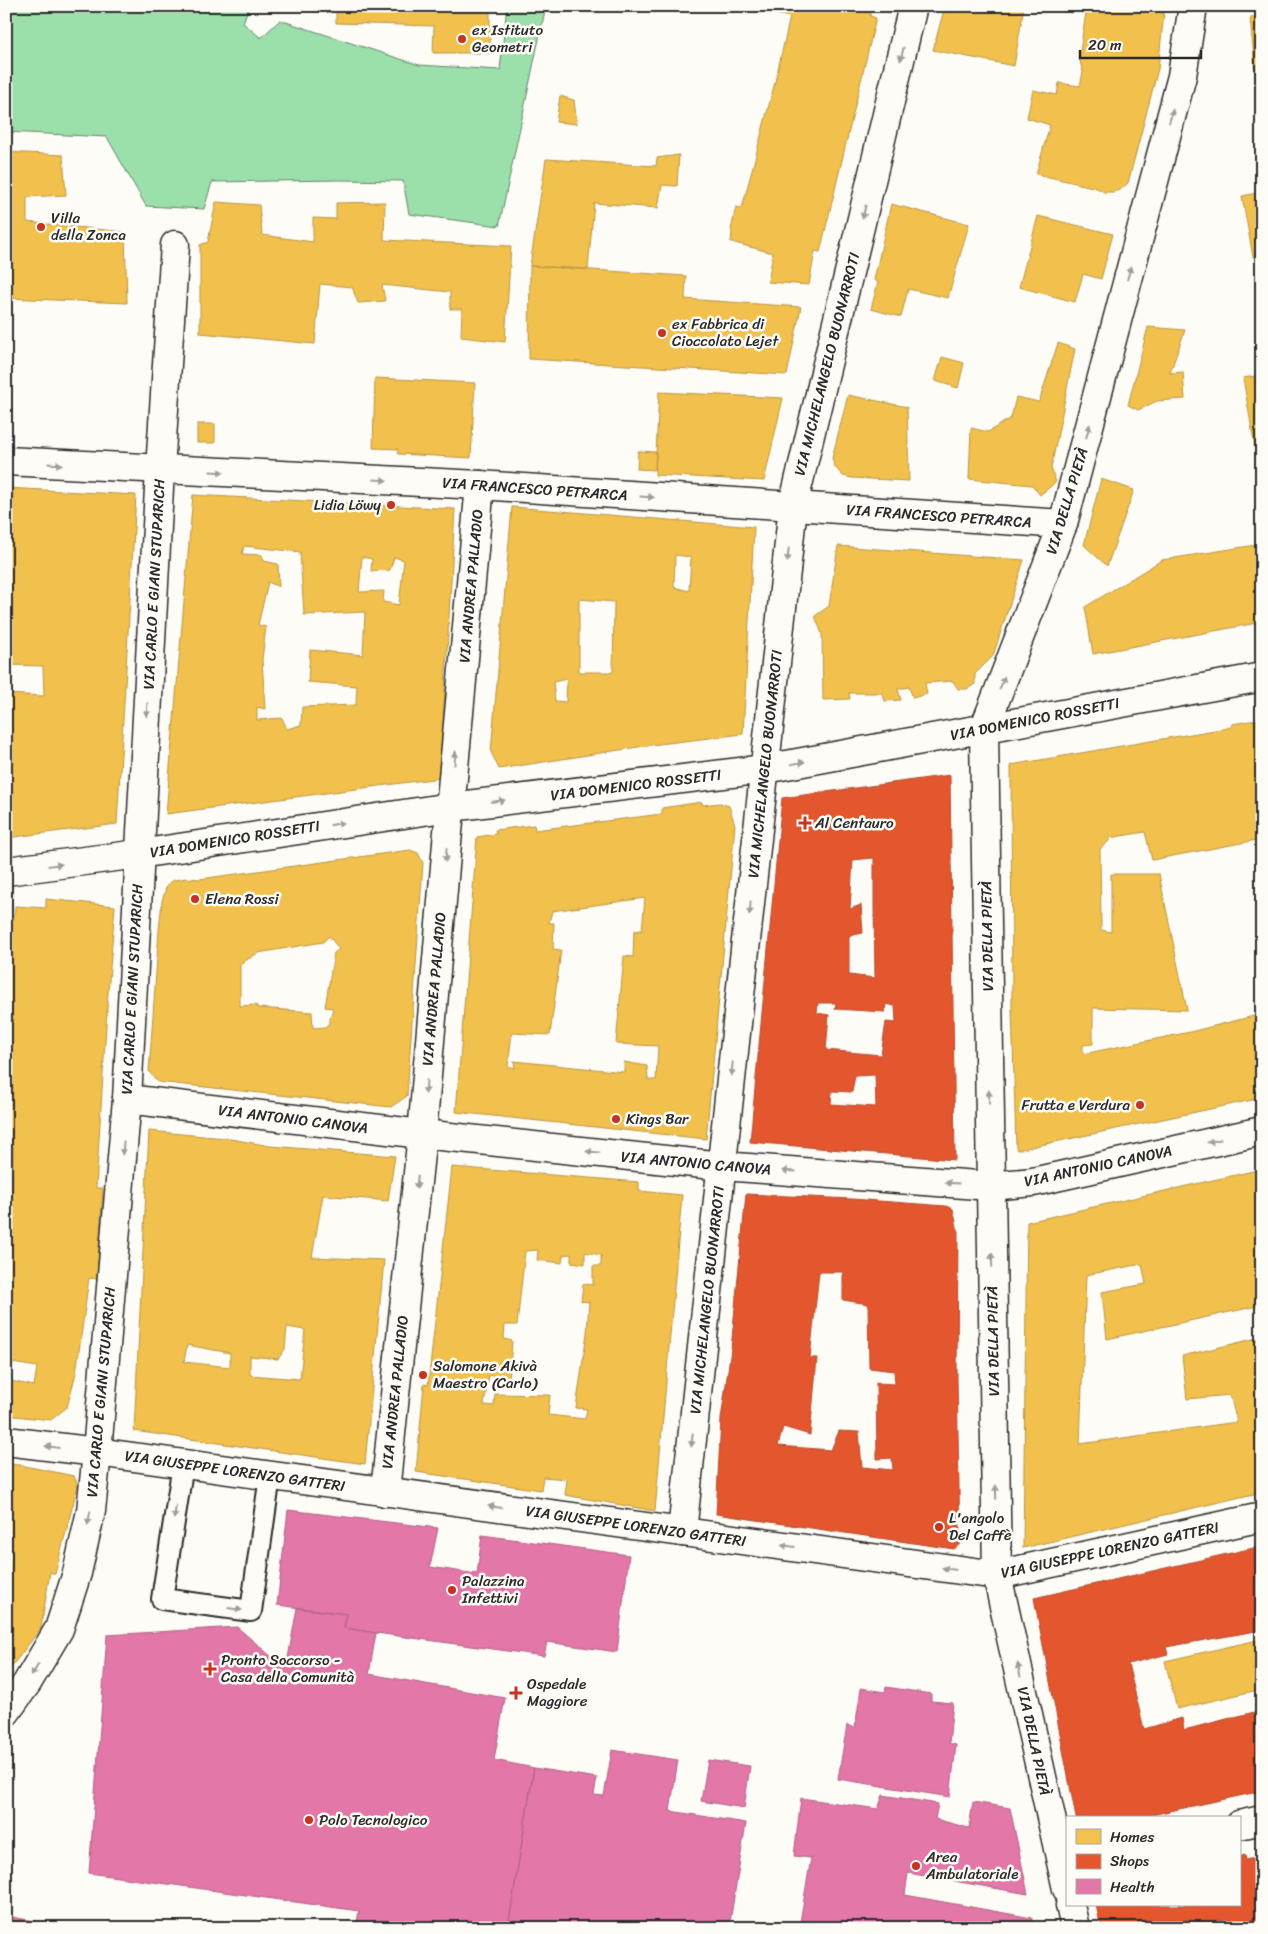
<svg xmlns="http://www.w3.org/2000/svg" width="1268" height="1934" viewBox="0 0 1268 1934" font-family="Sriracha,sans-serif">
<style>
.green{fill:#9bdfaa;stroke:#63856a}
.homes{fill:#f2c14e;stroke:#b69444;fill-rule:evenodd}
.shops{fill:#e4572e;stroke:#ac4a2d;fill-rule:evenodd}
.health{fill:#e377a8;stroke:#ac6082}
.lines{fill:none;stroke-linecap:round;stroke-linejoin:round}
.lane-casing{stroke:#2b2b2b;stroke-width:24}
.street-casing{stroke:#2b2b2b;stroke-width:31}
.secondary-casing{stroke:#2b2b2b;stroke-width:31}
.lane{stroke:#fdfcf7;stroke-width:20}
.street{stroke:#fdfcf7;stroke-width:28}
.secondary{stroke:#fdfcf7;stroke-width:28}
.oneway{fill:#9e9e9b}
.poi-dot{fill:#c8321e;stroke:#fdfcf7;stroke-width:2}
.labels{text-anchor:middle;stroke-width:5;stroke-linejoin:round;paint-order:stroke}
.poi-label{font-size:15px;fill:#2b2b2b;stroke:#fdfcf7;text-anchor:start}
.street-label{font-size:15px;fill:#2b2b2b;stroke:#fdfcf7}
</style>
<rect width="100%" height="100%" fill="#fdfcf7"/>
<filter id="ink" filterUnits="userSpaceOnUse"><feTurbulence type="fractalNoise" baseFrequency=".02" numOctaves="2"/><feDisplacementMap in="SourceGraphic" scale="10" xChannelSelector="R" yChannelSelector="G"/><feConvolveMatrix kernelMatrix="1 2 1 2 8 2 1 2 1" color-interpolation-filters="sRGB"/></filter>
<g filter="url(#ink)">
<path class="green" d="M6,6H249L243,23L261,38L280,20L419,65L500,70L507,6H546L499,226L409,214L403,181L339,180L212,182L204,209L146,206L107,137L6,132Z"/>
<g class="homes">
<path d="M336,6H490V53H433L434,26L336,23Z"/>
<path d="M772,6H872L870,16L876,18L820,252L815,251L809,285L768,282L773,253L731,242L732,231L731,230L736,207L742,208L775,82L790,17L770,13Z"/>
<path d="M945,6H1024L1014,66L933,50Z"/>
<path d="M1087,6H1118L1164,12L1158,69L1128,183L1120,190L1113,192H1104L1097,188L1036,174L1050,125L1027,118L1033,90L1057,95L1059,83L1080,86L1083,72L1079,58Z"/>
<path d="M1164,6V12L1122,7V6Z"/>
<path d="M1262,16V89H1257L1250,18Z"/>
<path d="M560,96L574,100L577,124L556,122Z"/>
<path d="M6,152L63,155L66,195L27,197V222L125,232L127,303L6,298Z"/>
<path d="M679,155L677,186L662,185L658,208L594,203L588,269L530,266L546,159L656,166L657,158Z"/>
<path d="M1262,192V255L1253,257L1242,196Z"/>
<path d="M216,202L259,205L262,235L313,242V218L336,219V203L385,202L384,240L511,246L505,342L461,337L462,309H450V292L382,285L385,301L358,303L352,287L320,284L315,344L200,333V245L208,242Z"/>
<path d="M891,204L969,224L948,298L908,289L901,317L871,309L878,282L874,280Z"/>
<path d="M1038,216L1113,234L1101,279L1083,274L1075,302L1019,287Z"/>
<path d="M530,266L686,276L685,299L801,307L787,375L529,359Z"/>
<path d="M1148,327L1185,330L1170,373L1183,372L1185,399L1157,401L1138,410L1128,405Z"/>
<path d="M1058,343L1075,349L1051,468L1056,482L1040,495L1032,485L969,479L971,428L988,432L1011,418L1016,397L1039,402Z"/>
<path d="M942,357L964,363L958,388L935,381Z"/>
<path d="M1262,375V464L1258,465L1243,378Z"/>
<path d="M375,378L475,383L471,458L398,454V449L373,448Z"/>
<path d="M659,392L783,398L764,481L655,475Z"/>
<path d="M848,395L907,407L909,481L852,478L843,476L834,466L832,458Z"/>
<rect x="197" y="424" width="18" height="19"/>
<path d="M638,451L656,452L655,470L637,469Z"/>
<path d="M1101,479L1134,490L1107,566L1084,545Z"/>
<path d="M6,488L136,495L117,824L6,838V694L44,696L43,666L6,665Z"/>
<path d="M193,495L455,509L440,778L166,814ZM244,546L300,552L304,615L365,612L363,655L310,650L308,682L357,686L356,705L302,707L301,725L287,729L282,718L257,720V707L265,709L262,659L266,627L258,625L268,582L279,587L278,564L264,561L262,555L242,554ZM362,557L372,559L371,571L390,570L394,557L404,560L399,605L383,602L384,591L359,592Z"/>
<path d="M512,507L754,527L743,734L651,745L499,769L491,752ZM675,555L691,557L689,591L674,587ZM579,599L614,602L613,672H579ZM567,679L566,702L555,701L553,682Z"/>
<path d="M1262,544V622L1093,654L1085,607L1162,560Z"/>
<path d="M838,546L1024,560L993,656L975,674V684L967,689H958L953,681L925,683L927,694L913,698L909,687L898,689L901,700L885,701L882,693H849L850,699L823,700L822,634L815,616L829,606Z"/>
<path d="M1262,719V839L1152,860L1145,832L1109,838V841L1100,849L1101,930L1111,932V874H1159L1187,1010L1093,1008V1044L1083,1045V1054L1190,1032L1262,1014V1098L1017,1150L1016,1147L1012,1007L1011,765L1232,727V724Z"/>
<path d="M702,802V805L720,803L729,806L735,825L706,1139L456,1112L477,837L496,834L495,830L534,825L535,830L662,814V808ZM645,898L642,930L634,931L633,957L624,956L616,1044L658,1046L656,1080H648L647,1066L624,1062V1072L514,1061L515,1068L508,1066L512,1033L550,1035L561,950L553,949L554,923H549L552,911Z"/>
<path d="M410,850L418,853L423,863L407,1096L391,1107L158,1082L149,1072L159,930L162,901L167,885L174,880L187,878L200,879ZM329,936L339,949L334,953L325,1007L333,1008L329,1023L325,1027L313,1028L312,1012L258,1008L256,1005L240,1006V964L258,953L323,942Z"/>
<path d="M46,899L115,906L108,993L96,1188H103L97,1279L89,1278L76,1373L67,1407L51,1420L6,1415V1380L34,1386L37,1367L6,1362V1275L11,1236L6,1235V1213H12L13,1146H6V918L14,917L15,906L46,908Z"/>
<path d="M149,1131L225,1138L270,1146L395,1156L388,1201L323,1195L312,1257L384,1260L365,1464L134,1431ZM287,1327L305,1330L300,1379L250,1375V1356L278,1359L285,1349ZM187,1345L230,1353V1367L184,1362Z"/>
<path d="M452,1167L639,1182V1191L682,1195L655,1511L565,1495L567,1479L543,1477L541,1490L416,1472L424,1384L428,1385ZM538,1250L537,1260L562,1263L563,1255L571,1254V1262L585,1264V1252L601,1255V1266H593V1285L583,1284L581,1301L589,1302L587,1333L576,1408L587,1409L585,1419L548,1415L550,1395L495,1394L494,1406L484,1405L489,1375L509,1380L512,1341L504,1339L505,1325H517L525,1251Z"/>
<path d="M1262,1169V1305L1107,1339L1102,1292L1146,1284L1142,1264L1086,1275L1080,1444L1237,1422L1230,1395L1187,1399L1182,1356L1262,1337V1492L1023,1548L1027,1222Z"/>
<path d="M6,1464L20,1465L74,1476L78,1485L55,1574L50,1572L41,1628L6,1674V1570L11,1568L12,1533L6,1532Z"/>
<path d="M1262,1639V1689L1177,1709L1165,1661Z"/>
</g>
<g class="shops">
<path d="M950,775L955,1160L750,1142L782,798ZM874,858V905L875,978L849,975V936L863,933L861,905L850,909L853,860ZM818,1003H836L835,1009L885,1012L886,1004L895,1006L896,1023L886,1022L881,1055L826,1050L829,1015L817,1013ZM875,1075L876,1107L831,1104L832,1091L852,1092L855,1076Z"/>
<path d="M746,1194L852,1199L946,1206L953,1209L958,1231L957,1378L960,1544L954,1549L716,1514L721,1419L731,1349ZM819,1272H843V1300L868,1304L869,1368L894,1371L895,1384L876,1383L877,1459L892,1458L893,1470L862,1467L859,1432L839,1431L831,1450L778,1446L783,1427L810,1435L817,1358H810Z"/>
<path d="M1262,1546V1630L1166,1647L1168,1654L1128,1664L1144,1729L1182,1718L1184,1730L1262,1710V1791L1138,1818H1076L1034,1598Z"/>
<path d="M1245,1855L1246,1860L1262,1856V1928H1230L1227,1919L1217,1920L1218,1928H1101L1096,1905H1239V1857Z"/>
</g>
<g class="health">
<path d="M288,1510L438,1528L430,1567L477,1574L482,1535L629,1555L617,1652L547,1642L544,1656L376,1633L344,1628L347,1614L277,1605Z"/>
<path d="M297,1608L347,1614L344,1628L376,1633L369,1674L505,1698L494,1760L534,1768L508,1928H356L359,1911L89,1873L107,1635L237,1627L286,1669Z"/>
<path d="M886,1687L931,1694V1701L953,1703L949,1743L956,1745L950,1797L838,1779L847,1725L855,1728L861,1688L885,1692Z"/>
<path d="M612,1750L678,1760L670,1811L746,1823L729,1928H508L534,1768L597,1778L594,1795L604,1796Z"/>
<path d="M708,1760L750,1766L744,1808L701,1801Z"/>
<path d="M883,1795L938,1804L935,1819L969,1828L973,1802L1010,1808L1028,1894L908,1873L905,1895L1032,1918L1035,1928H799L811,1858L794,1856L801,1798L878,1809Z"/>
<path d="M6,1916L57,1925L73,1928H6Z"/>
</g>
<g class="lines">
<g class="lane-casing">
<path id="lane" d="M183,1464L162,1599L251,1611L270,1476"/>
</g>
<g class="street-casing">
<g id="street">
<path d="M6,461L480,485L1063,524"/>
<path d="M127,1099L160,469L175,245"/>
<path d="M385,1492L422,1134L447,843L480,485"/>
<path d="M682,1532L793,506L913,6"/>
<path d="M6,1712L27,1683L59,1629L77,1573L91,1511L97,1452L997,1575L1262,1517"/>
<path d="M1239,1825L1262,1820"/>
<path d="M1067,1889L997,1575L984,729L1063,524L1182,76L1193,6"/>
<path d="M1070,1905L1075,1928"/>
</g>
</g>
<g class="secondary-casing">
<g id="secondary">
<path d="M6,871L139,854L450,807L765,769L1262,677"/>
<path d="M6,1441L97,1452L127,1099L422,1134L722,1166L991,1186L1033,1182L1262,1131"/>
</g>
</g>
<use href="#lane" class="lane"/>
<use href="#street" class="street"/>
<use href="#secondary" class="secondary"/>
</g>
<defs><path id="oneway-solid" d="M-6-.8H1V-3.2L6.5 0L1 3.2V.8H-6Z" transform="scale(1.25)"/></defs>
<g class="oneway">
<use href="#oneway-solid" transform="translate(902 54) rotate(104)"/>
<use href="#oneway-solid" transform="translate(1171 116) rotate(-75)"/>
<use href="#oneway-solid" transform="translate(864 212) rotate(104)"/>
<use href="#oneway-solid" transform="translate(1129 273) rotate(-75)"/>
<use href="#oneway-solid" transform="translate(1088 431) rotate(-75)"/>
<use href="#oneway-solid" transform="translate(55 464) rotate(3)"/>
<use href="#oneway-solid" transform="translate(217 472) rotate(3)"/>
<use href="#oneway-solid" transform="translate(380 480) rotate(3)"/>
<use href="#oneway-solid" transform="translate(647 497) rotate(4)"/>
<use href="#oneway-solid" transform="translate(788 555) rotate(96)"/>
<use href="#oneway-solid" transform="translate(1002 683) rotate(-69)"/>
<use href="#oneway-solid" transform="translate(147 710) rotate(93)"/>
<use href="#oneway-solid" transform="translate(455 758) rotate(-85)"/>
<use href="#oneway-solid" transform="translate(798 763) rotate(-10)"/>
<use href="#oneway-solid" transform="translate(498 801) rotate(-7)"/>
<use href="#oneway-solid" transform="translate(337 824) rotate(-9)"/>
<use href="#oneway-solid" transform="translate(446 855) rotate(95)"/>
<use href="#oneway-solid" transform="translate(55 865) rotate(-7)"/>
<use href="#oneway-solid" transform="translate(750 908) rotate(96)"/>
<use href="#oneway-solid" transform="translate(732 1069) rotate(96)"/>
<use href="#oneway-solid" transform="translate(426 1087) rotate(95)"/>
<use href="#oneway-solid" transform="translate(989 1097) rotate(-91)"/>
<use href="#oneway-solid" transform="translate(1214 1141) rotate(167)"/>
<use href="#oneway-solid" transform="translate(123 1148) rotate(95)"/>
<use href="#oneway-solid" transform="translate(593 1152) rotate(-174)"/>
<use href="#oneway-solid" transform="translate(789 1171) rotate(-176)"/>
<use href="#oneway-solid" transform="translate(417 1182) rotate(96)"/>
<use href="#oneway-solid" transform="translate(952 1183) rotate(-176)"/>
<use href="#oneway-solid" transform="translate(992 1260) rotate(-91)"/>
<use href="#oneway-solid" transform="translate(692 1440) rotate(96)"/>
<use href="#oneway-solid" transform="translate(52 1447) rotate(-173)"/>
<use href="#oneway-solid" transform="translate(996 1492) rotate(-91)"/>
<use href="#oneway-solid" transform="translate(495 1507) rotate(-172)"/>
<use href="#oneway-solid" transform="translate(175 1512) rotate(99)"/>
<use href="#oneway-solid" transform="translate(89 1518) rotate(101)"/>
<use href="#oneway-solid" transform="translate(788 1546) rotate(-172)"/>
<use href="#oneway-solid" transform="translate(949 1569) rotate(-172)"/>
<use href="#oneway-solid" transform="translate(235 1609) rotate(8)"/>
<use href="#oneway-solid" transform="translate(35 1670) rotate(120)"/>
<use href="#oneway-solid" transform="translate(1019 1670) rotate(-102)"/>
</g>
</g>
<g class="poi-dot">
<circle cx="462" cy="39" r="5"/>
<circle cx="41" cy="227" r="5"/>
<circle cx="662" cy="333" r="5"/>
<circle cx="391" cy="505" r="5"/>
<path d="M802.5 815.5h5v5h5v5h-5v5h-5v-5h-5v-5h5z"/>
<circle cx="195" cy="899" r="5"/>
<circle cx="1140" cy="1105" r="5"/>
<circle cx="616" cy="1119" r="5"/>
<circle cx="423" cy="1375" r="5"/>
<circle cx="939" cy="1527" r="5"/>
<circle cx="452" cy="1590" r="5"/>
<path d="M207.5 1661.5h5v5h5v5h-5v5h-5v-5h-5v-5h5z"/>
<path d="M513.5 1685.5h5v5h5v5h-5v5h-5v-5h-5v-5h5z"/>
<circle cx="309" cy="1820" r="5"/>
<circle cx="916" cy="1866" r="5"/>
</g>
<g class="labels">
<g class="poi-label">
<text x="472" y="35">ex Istituto<tspan x="472" dy="17">Geometri</tspan></text>
<text x="51" y="223">Villa<tspan x="51" dy="17">della Zonca</tspan></text>
<text x="672" y="329">ex Fabbrica di<tspan x="672" dy="17">Cioccolato Lejet</tspan></text>
<text x="381" y="510" text-anchor="end">Lidia Löwy</text>
<text x="815" y="828">Al Centauro</text>
<text x="205" y="904">Elena Rossi</text>
<text x="1130" y="1110" text-anchor="end">Frutta e Verdura</text>
<text x="626" y="1124">Kings Bar</text>
<text x="433" y="1371">Salomone Akivà<tspan x="433" dy="17">Maestro (Carlo)</tspan></text>
<text x="949" y="1523">L'angolo<tspan x="949" dy="17">Del Caffè</tspan></text>
<text x="462" y="1586">Palazzina<tspan x="462" dy="17">Infettivi</tspan></text>
<text x="221" y="1665">Pronto Soccorso -<tspan x="221" dy="17">Casa della Comunità</tspan></text>
<text x="527" y="1689">Ospedale<tspan x="527" dy="17">Maggiore</tspan></text>
<text x="319" y="1825">Polo Tecnologico</text>
<text x="926" y="1862">Area<tspan x="926" dy="17">Ambulatoriale</tspan></text>
</g>
<g class="street-label">
<text transform="translate(827 364) rotate(-76)" y="5">VIA MICHELANGELO BUONARROTI</text>
<text transform="translate(535 489) rotate(4)" y="5">VIA FRANCESCO PETRARCA</text>
<text transform="translate(1067 501) rotate(-73)" y="5">VIA DELLA PIETÀ</text>
<text transform="translate(939 516) rotate(4)" y="5">VIA FRANCESCO PETRARCA</text>
<text transform="translate(154 584) rotate(-87)" y="5">VIA CARLO E GIANI STUPARICH</text>
<text transform="translate(471 586) rotate(-85)" y="5">VIA ANDREA PALLADIO</text>
<text transform="translate(1035 719) rotate(-11)" y="5">VIA DOMENICO ROSSETTI</text>
<text transform="translate(765 764) rotate(-84)" y="5">VIA MICHELANGELO BUONARROTI</text>
<text transform="translate(636 785) rotate(-7)" y="5">VIA DOMENICO ROSSETTI</text>
<text transform="translate(235 839) rotate(-9)" y="5">VIA DOMENICO ROSSETTI</text>
<text transform="translate(987 936) rotate(-91)" y="5">VIA DELLA PIETÀ</text>
<text transform="translate(132 989) rotate(-87)" y="5">VIA CARLO E GIANI STUPARICH</text>
<text transform="translate(434 989) rotate(-85)" y="5">VIA ANDREA PALLADIO</text>
<text transform="translate(293 1119) rotate(7)" y="5">VIA ANTONIO CANOVA</text>
<text transform="translate(696 1163) rotate(5)" y="5">VIA ANTONIO CANOVA</text>
<text transform="translate(1098 1166) rotate(-12)" y="5">VIA ANTONIO CANOVA</text>
<text transform="translate(707 1300) rotate(-84)" y="5">VIA MICHELANGELO BUONARROTI</text>
<text transform="translate(993 1341) rotate(-91)" y="5">VIA DELLA PIETÀ</text>
<text transform="translate(101 1392) rotate(-85)" y="5">VIA CARLO E GIANI STUPARICH</text>
<text transform="translate(395 1392) rotate(-84)" y="5">VIA ANDREA PALLADIO</text>
<text transform="translate(235 1471) rotate(8)" y="5">VIA GIUSEPPE LORENZO GATTERI</text>
<text transform="translate(636 1526) rotate(8)" y="5">VIA GIUSEPPE LORENZO GATTERI</text>
<text transform="translate(1110 1550) rotate(-12)" y="5">VIA GIUSEPPE LORENZO GATTERI</text>
<text transform="translate(1034 1741) rotate(78)" y="5">VIA DELLA PIETÀ</text>
</g>
</g>
<rect width="1268" height="1934" fill="none" stroke="#fdfcf7" stroke-width="25"/>
<rect x="12" y="12" width="1243" height="1909" fill="none" stroke="#2b2b2b" stroke-width="2" filter="url(#ink)"/>
<rect x="1066" y="1816" width="175" height="90" fill="#fdfcf7" stroke="#a9a8a5"/>
<rect x="1076" y="1829" width="25" height="15" fill="#f2c14e" stroke="#a9a8a5"/>
<text x="1110" y="1842" font-size="15" fill="#2b2b2b">Homes</text>
<rect x="1076" y="1854" width="25" height="15" fill="#e4572e" stroke="#a9a8a5"/>
<text x="1110" y="1866" font-size="15" fill="#2b2b2b">Shops</text>
<rect x="1076" y="1879" width="25" height="15" fill="#e377a8" stroke="#a9a8a5"/>
<text x="1110" y="1892" font-size="15" fill="#2b2b2b">Health</text>
<path d="M1080 50v8h121v-8" fill="none" stroke="#2b2b2b" stroke-width="2.5"/>
<text x="1088" y="50" font-size="15" fill="#2b2b2b" stroke="#fdfcf7" stroke-width="4" paint-order="stroke">20 m</text>
</svg>
